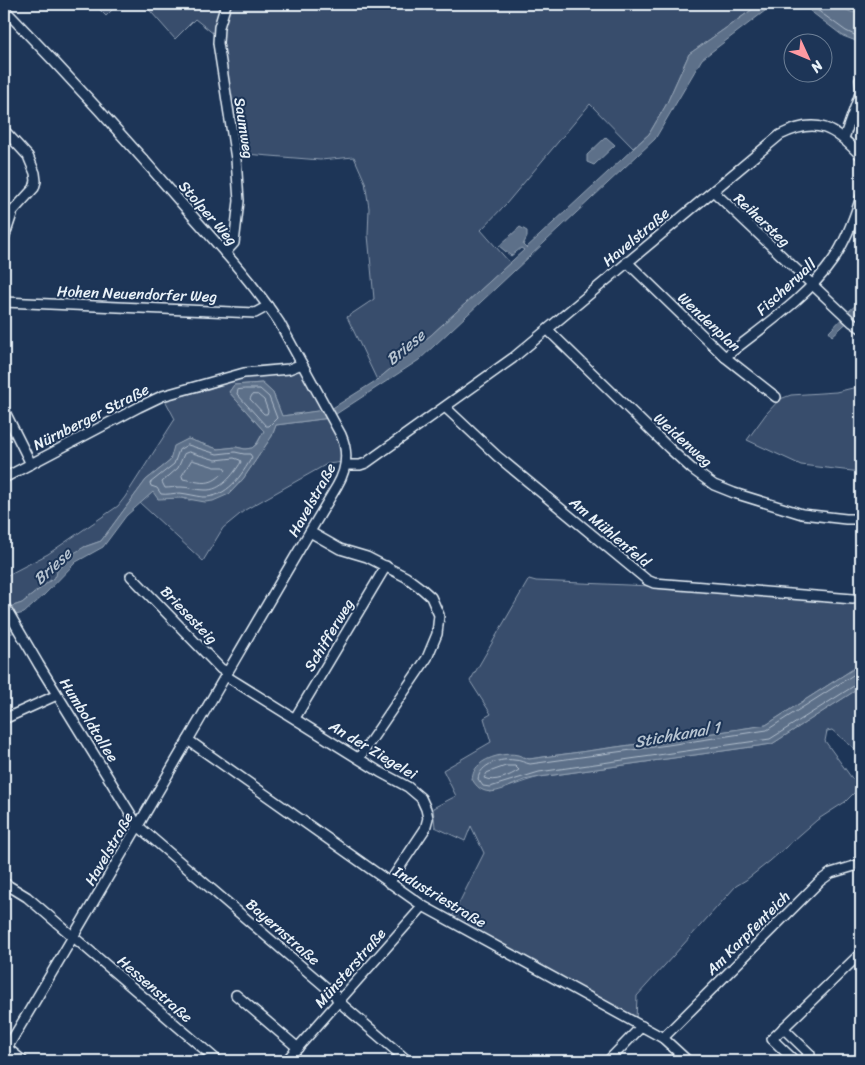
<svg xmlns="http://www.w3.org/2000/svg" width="865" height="1065" viewBox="0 0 865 1065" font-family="Sriracha,sans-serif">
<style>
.green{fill:#374d6c;stroke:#909fb2}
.water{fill:#5d7089;stroke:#95a4b5}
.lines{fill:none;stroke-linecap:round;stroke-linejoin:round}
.shore{stroke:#b0bdcc;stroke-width:1}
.minor-casing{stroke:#e8f1f8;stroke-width:12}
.minor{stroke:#1d3557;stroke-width:9}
.labels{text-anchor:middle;stroke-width:4;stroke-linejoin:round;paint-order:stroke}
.street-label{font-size:15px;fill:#e8f1f8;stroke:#1d3557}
.water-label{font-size:16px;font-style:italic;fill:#b7c4d1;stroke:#1d3557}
</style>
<rect width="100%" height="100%" fill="#1d3557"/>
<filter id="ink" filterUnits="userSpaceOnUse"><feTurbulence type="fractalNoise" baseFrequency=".02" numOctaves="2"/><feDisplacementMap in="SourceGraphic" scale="10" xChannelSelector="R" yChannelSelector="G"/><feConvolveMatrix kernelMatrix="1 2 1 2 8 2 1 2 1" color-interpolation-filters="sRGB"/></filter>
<g filter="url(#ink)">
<g class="green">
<path d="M94,4H118L106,16Z"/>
<path d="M144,4H760L689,54L666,105L649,134L633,148L590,104L506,204L481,230L510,263L431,335L377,380L347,317L374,299L368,235L369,208L365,182L354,157L320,160L233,153L214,34L195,19L175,39Z"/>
<path d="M840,4H861V11L851,9Z"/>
<path d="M301,366L326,410L282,416L273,393L262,383L234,385L229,392L264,431L257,443L252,448L245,449L236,447L218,449L188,439L175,446L170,461L146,480L101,541L84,547L56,576L22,603L7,608L4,602V577L48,554L118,506L125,497L175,419L165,400L209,389L253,373Z"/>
<path d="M861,386V472L801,465L747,440L766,414L780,399L791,395L836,392Z"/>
<path d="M330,418L340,436L344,462L327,464L245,510L223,528L203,561L140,503L154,491L189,500L229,494L243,479L272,436L276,425Z"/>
<path d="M529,579L536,581L650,586L861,603V664L766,725L667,740L529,759L524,757L489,792C507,789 522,781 540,777L772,744L861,687V754L832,730L827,731L825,741L859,788L845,802L817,820L770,861L746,880L736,886L637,996L636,1021L451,919L484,853L471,826L465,841L435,827L433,808L456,796L443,770L491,742L484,718L491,714L470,681Z"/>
<path d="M8,617L20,631L4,635V618Z"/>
</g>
<g class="water">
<path d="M760,4H774L702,59L655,139L419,360L330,418L276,425L272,436L243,479L229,494L213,501L205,502L182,498L158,499L153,492L126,516L103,547L76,562L44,595L24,613L4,618V609L22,603L56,576L57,571L71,555L84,547L101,541L146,480L170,461L174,446L188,439L218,449L236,447L245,449L252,448L257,444L264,431L229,392L234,385L262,383L273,393L282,416L331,409L377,380L431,335L524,250L521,248L511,256L499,246L520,227L527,231V237L523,245L526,248L649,134L666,105L689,54Z"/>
<path d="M801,4H836L851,12L861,13V43L843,36Z"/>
<path d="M606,137L615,145L594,165L587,162V155Z"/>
<path d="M861,301V310L832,336L829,332L850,310Z"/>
<path d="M861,664V687L772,744L540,777C535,778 529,779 524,780C506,787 485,803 472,779C473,774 474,769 479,765C486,757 507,752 518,755C522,756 525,758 529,759L667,740L766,725Z"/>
</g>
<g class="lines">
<g class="shore">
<path d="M809,4L846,31L861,38"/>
<path d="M245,389H260L269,397L277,418L269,426H266L237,394L238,390Z"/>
<path d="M258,395L264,400L268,411L267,414H264L250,399L252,395Z"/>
<path d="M188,445L217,454L235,452L244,454H250L252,457C242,475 227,498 203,497C196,496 188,494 180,493C174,493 167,495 161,494L157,488L151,486L150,483L174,464L179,450Z"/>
<path d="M189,452L216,460L234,458L240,460L241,462C233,475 221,491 205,490C196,490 189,487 181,487C175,487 170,488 165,488L162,482L178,468L184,454Z"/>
<path d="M192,460L215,467H224L226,470C211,487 203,483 183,479L182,476Z"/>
<path d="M861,670L767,730L668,745L530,764C525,763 520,760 514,760C501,758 480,764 478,779L483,786L490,787L539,772L770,739L857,684L861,683"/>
<path d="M506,766H515L519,770C510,776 494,783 484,778L487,773Z"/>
</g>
<g class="minor-casing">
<g id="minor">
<path d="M4,9C68,75 130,143 190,213C221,248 253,283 279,322L341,435C349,453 347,469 337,486C225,674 117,865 4,1053"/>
<path d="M860,80L861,87"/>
<path d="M4,130L28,156L35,173L36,181L34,188L13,211L4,238"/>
<path d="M844,138L861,91"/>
<path d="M713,191L852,322L861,328"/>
<path d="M225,253L234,243L239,201L236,159L218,43L219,27L226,4"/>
<path d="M627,262L725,357L776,397"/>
<path d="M4,302L255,313L268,306"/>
<path d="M548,330L669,448L692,469L714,485L734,493L802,514L846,519H861"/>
<path d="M725,357C761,328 807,298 833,260C846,241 854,219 861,197"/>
<path d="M445,407L497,456L647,580L654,583L853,599"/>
<path d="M4,410L31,464"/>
<path d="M346,465H360L366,463L513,358L780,135C817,116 835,128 861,156"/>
<path d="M4,478L139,407L162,396L244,373L289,369L302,364"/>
<path d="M310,532L340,549L367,557L406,577L422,589L431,597L439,615L437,634L427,658L359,758"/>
<path d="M131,576L221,669L228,672"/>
<path d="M4,605L39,665L138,826L335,995L338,1001L408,1061"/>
<path d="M226,676L380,772L408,787L421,798L426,809L428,818L425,829L389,883"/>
<path d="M295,718L386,566"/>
<path d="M4,719L57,695"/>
<path d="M188,740L423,906L663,1038L688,1061"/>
<path d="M4,883L27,897L218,1061"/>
<path d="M236,995L298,1048"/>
<path d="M783,1028L810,1054L803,1061"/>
<path d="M663,1038L820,881L831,873L861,864"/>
<path d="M7,1048L23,1061"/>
<path d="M286,1061L423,906"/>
<path d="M608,1061L642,1026"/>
<path d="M795,1061L772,1039L861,953"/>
</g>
</g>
<use href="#minor" class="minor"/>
</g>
</g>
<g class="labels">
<g class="street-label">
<text transform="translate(244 128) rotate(81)" y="5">Saumweg</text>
<text transform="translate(208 213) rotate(49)" y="5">Stolper Weg</text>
<text transform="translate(762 220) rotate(43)" y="5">Reihersteg</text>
<text transform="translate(636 237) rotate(-40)" y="5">Havelstraße</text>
<text transform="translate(786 287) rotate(-43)" y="5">Fischerwall</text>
<text transform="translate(137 294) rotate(2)" y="5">Hohen Neuendorfer Weg</text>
<text transform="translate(709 322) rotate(43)" y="5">Wendenplan</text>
<text transform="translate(91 417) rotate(-27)" y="5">Nürnberger Straße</text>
<text transform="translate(683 440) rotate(42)" y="5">Weidenweg</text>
<text transform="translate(312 500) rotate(-61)" y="5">Havelstraße</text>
<text transform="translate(610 532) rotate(40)" y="5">Am Mühlenfeld</text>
<text transform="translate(189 615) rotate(46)" y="5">Briesesteig</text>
<text transform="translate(329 635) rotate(-59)" y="5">Schifferweg</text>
<text transform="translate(89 720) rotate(58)" y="5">Humboldtallee</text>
<text transform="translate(373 750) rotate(31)" y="5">An der Ziegelei</text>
<text transform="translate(109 849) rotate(-60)" y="5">Havelstraße</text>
<text transform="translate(440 897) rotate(31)" y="5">Industriestraße</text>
<text transform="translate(283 932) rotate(41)" y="5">Bayernstraße</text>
<text transform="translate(748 933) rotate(-45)" y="5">Am Karpfenteich</text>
<text transform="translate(350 968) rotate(-49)" y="5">Münsterstraße</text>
<text transform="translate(155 989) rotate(41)" y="5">Hessenstraße</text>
</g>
<g class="water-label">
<text transform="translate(405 347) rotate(-40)" y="6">Briese</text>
<text transform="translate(52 566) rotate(-43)" y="6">Briese</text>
<text transform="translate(677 734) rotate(-10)" y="6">Stichkanal 1</text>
</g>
</g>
<rect width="865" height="1065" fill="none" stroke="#1d3557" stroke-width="20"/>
<rect x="10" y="10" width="845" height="1045" fill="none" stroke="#e8f1f8" stroke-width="2" filter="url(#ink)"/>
<g transform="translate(808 58) rotate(134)"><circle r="24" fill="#1d3557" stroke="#6e8097"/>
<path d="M0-4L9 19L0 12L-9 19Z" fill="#ff9aa2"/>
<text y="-8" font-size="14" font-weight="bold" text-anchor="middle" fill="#e8f1f8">N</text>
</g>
</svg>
